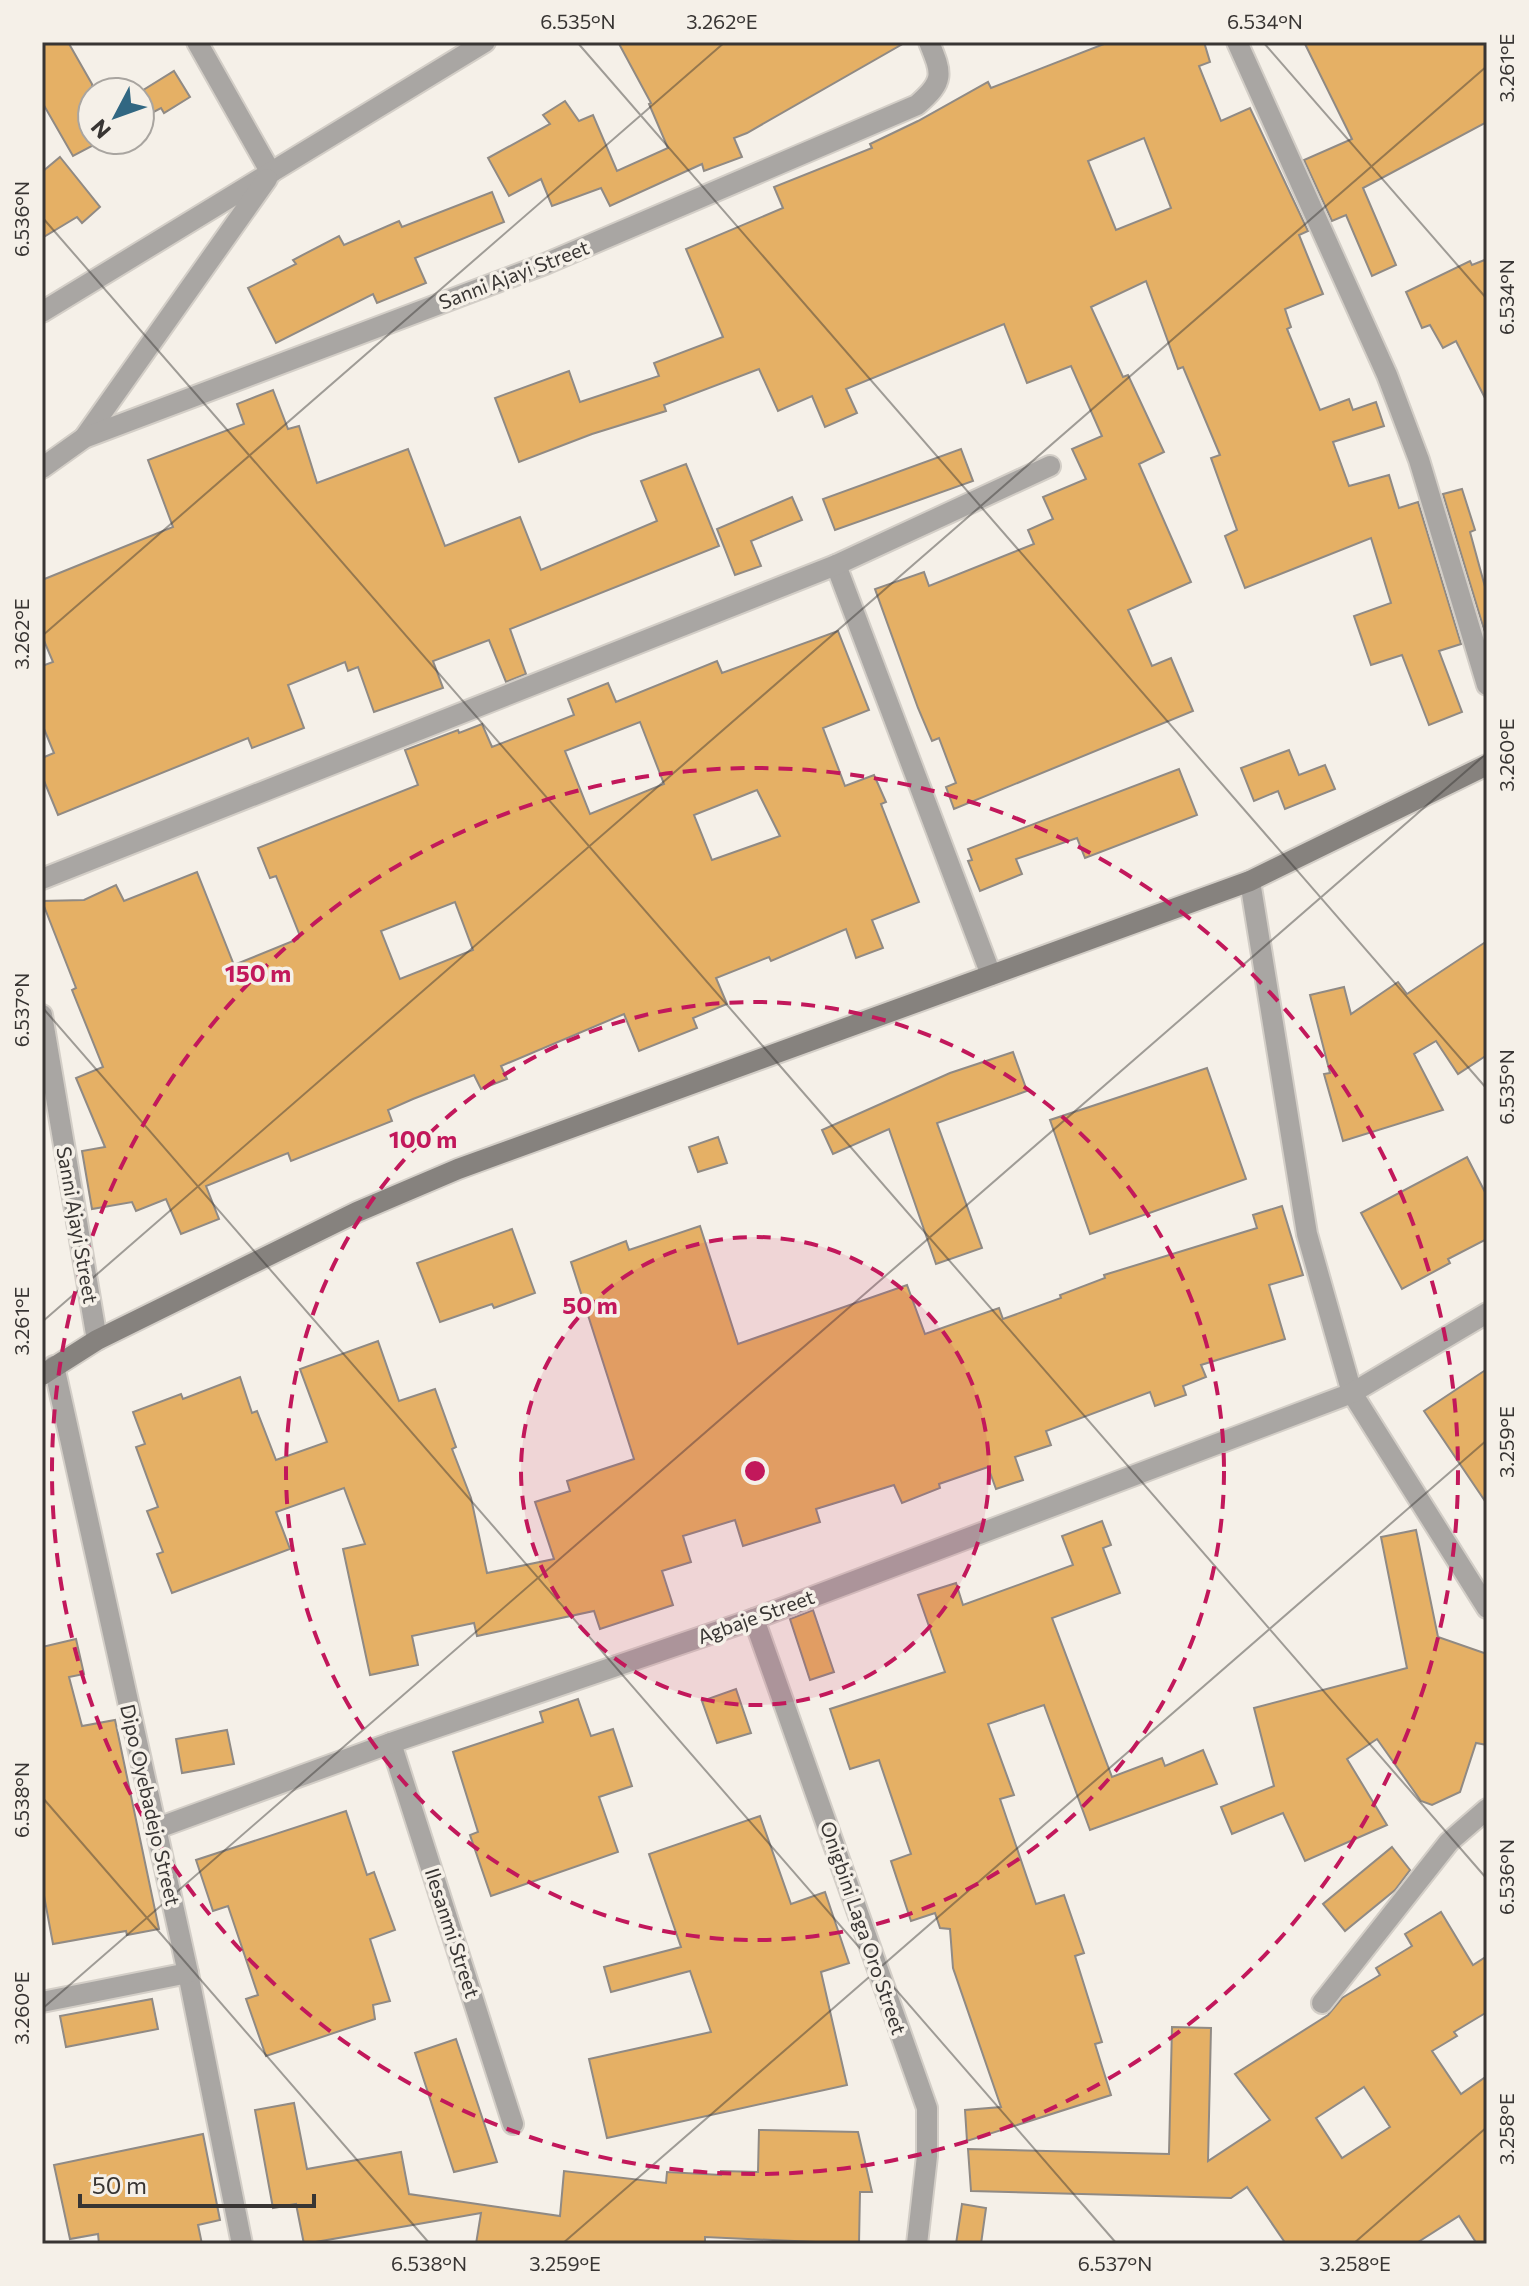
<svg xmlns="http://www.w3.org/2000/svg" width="1529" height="2286" viewBox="0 0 1529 2286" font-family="Commissioner,sans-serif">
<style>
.building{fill:#e5b065;stroke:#908a84;stroke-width:2;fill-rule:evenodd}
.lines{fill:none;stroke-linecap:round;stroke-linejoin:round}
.minor-casing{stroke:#d3cec7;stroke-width:24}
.secondary-casing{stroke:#d3cec7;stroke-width:24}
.minor{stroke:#a9a6a3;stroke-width:20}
.secondary{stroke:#86827e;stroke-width:20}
.ticks{fill:none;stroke:#383533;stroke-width:2;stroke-opacity:0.45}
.ring{fill:none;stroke:#c2185b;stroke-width:4;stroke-dasharray:14 10}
.labels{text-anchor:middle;stroke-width:7;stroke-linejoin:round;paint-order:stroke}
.street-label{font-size:20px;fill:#383533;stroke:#f5f0e8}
.centre{fill:#c2185b;stroke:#f5f0e8;stroke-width:4}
.ring-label{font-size:24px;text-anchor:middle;font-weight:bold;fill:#c2185b;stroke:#f5f0e8;stroke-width:7;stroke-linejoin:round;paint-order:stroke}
.neatline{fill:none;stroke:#383533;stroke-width:3}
.ticks-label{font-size:20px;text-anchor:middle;fill:#383533}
</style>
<rect width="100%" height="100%" fill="#f5f0e8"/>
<g class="building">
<path d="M42,42H68L92,84V146L73,156L42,102Z"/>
<path d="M618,42H906L747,133L734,138L742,157L704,171L702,164L610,206L601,188L552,206L541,179L509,196L488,158L550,124L543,115L565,101L579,121L593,115L617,171L668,148L649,104L651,103Z"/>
<path d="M1109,42H1204L1210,62L1199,66L1221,121L1250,108L1308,231L1299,235L1323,294L1285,309L1291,327L1287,329L1320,410L1349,399L1353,410L1376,402L1384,426L1333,442L1349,486L1389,475L1399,508L1418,502L1461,644L1439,651L1462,712L1429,725L1402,655L1371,665L1354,616L1391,603L1371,538L1245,588L1225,536L1237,530L1211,458L1220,455L1183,367L1178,369L1146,281L1091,307L1123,377L1128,375L1164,452L1139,464L1191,582L1128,610L1152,666L1171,658L1193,711L954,809L946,787L956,783L939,738L932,741L918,708L875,589L924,572L929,586L1034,544L1028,530L1053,519L1043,497L1086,479L1072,449L1102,436L1071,366L1027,383L1004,324L846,389L857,413L825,427L812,396L778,411L759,369L664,405L666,411L592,434L519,462L495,398L569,371L580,402L659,376L654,363L723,337L686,249L783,208L774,187L872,148L870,144L918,121L988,82L991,88ZM1144,138L1171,208L1116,230L1088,161Z"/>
<path d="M1304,42H1487V122L1363,188L1396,265L1372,276L1346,215L1332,221L1304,160L1352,139Z"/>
<path d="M174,71L190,97L164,113L161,108L140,119V92Z"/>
<path d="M60,157L100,207L82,223L77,217L42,238V172Z"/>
<path d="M492,192L504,222L415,258L426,283L377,303L373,294L276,343L248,288L296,264L293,260L339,236L344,245L399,221L402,227Z"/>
<path d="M1487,259V402L1456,341L1443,348L1430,325L1422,328L1406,292L1470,261L1472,265Z"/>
<path d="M273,390L288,429L299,426L317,483L408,449L445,546L520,517L541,570L657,521L641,481L686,464L719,546L510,629L526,674L506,682L489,640L433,661L443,688L374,712L358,667L348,671L345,662L288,685L304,728L252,748L248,738L58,815L42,776V758L54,753L42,724V666L53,662L42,636V580L173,527L148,460L244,424L237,404Z"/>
<path d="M961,449L973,481L835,530L823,499Z"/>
<path d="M1462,489L1475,530L1470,532L1487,594L1486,636L1443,494Z"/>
<path d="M792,497L802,520L751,541L761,566L735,575L717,529Z"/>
<path d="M838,631L869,710L823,728L845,786L874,775L886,802L881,804L919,902L872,920L883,948L856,958L846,929L771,961L769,957L716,978L727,1004L693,1018L697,1028L639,1051L624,1014L501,1066L507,1079L481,1089L474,1075L413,1099L388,1110L392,1121L291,1161L288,1153L206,1186L219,1219L181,1234L166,1199L136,1211L132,1202L92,1209L82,1151L105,1147L76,1078L103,1067L72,990L76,988L42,901L84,900L116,885L124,901L197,872L234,965L298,939L300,936L276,876L270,878L258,848L418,785L405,750L458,730L459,733L482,724L492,747L574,715L568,699L608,683L616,702L717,661L722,673ZM640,722L664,784L590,814L565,751ZM757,790L780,836L712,860L694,815ZM455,902L473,950L400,979L381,931Z"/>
<path d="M1289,750L1299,775L1325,765L1335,789L1285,809L1278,791L1254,801L1241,768Z"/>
<path d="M1179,769L1197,815L1085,858L1077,838L1016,859L1022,874L980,891L968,861L972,860L968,849Z"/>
<path d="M1487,941V1055L1458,1074L1436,1041L1414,1054L1443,1110L1343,1141L1324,1074L1330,1073L1310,995L1344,987L1351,1014L1398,982L1407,994Z"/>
<path d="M1013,1052L1027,1091L937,1123L982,1248L936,1264L889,1129L833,1154L822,1130L950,1073Z"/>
<path d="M1207,1068L1246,1179L1090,1234L1050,1120Z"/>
<path d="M718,1137L727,1163L698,1172L689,1147Z"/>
<path d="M1467,1157L1487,1196V1239L1448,1259L1450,1263L1402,1289L1361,1213Z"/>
<path d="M1282,1206L1303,1275L1269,1285L1285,1339L1201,1365L1206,1377L1183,1386L1186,1395L1155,1406L1150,1392L1046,1431L1051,1445L1015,1457L1023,1480L996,1489L988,1467L939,1484L940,1488L902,1503L894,1485L816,1509L820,1522L743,1546L735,1520L683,1536L691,1562L662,1571L673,1605L600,1629L594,1611L477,1636L474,1623L412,1636L418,1665L370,1675L343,1549L365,1544L344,1488L276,1512L290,1549L172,1593L157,1554L163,1552L147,1511L158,1507L136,1447L145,1444L133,1412L181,1394L183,1399L240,1377L252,1413L257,1411L276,1460L327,1442L300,1369L378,1341L399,1401L435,1389L456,1447L452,1449L471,1498L487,1573L554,1559L535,1502L570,1491L567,1481L634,1459L571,1262L626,1241L629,1250L700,1226L738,1344L907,1285L925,1334L999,1308L1003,1319L1061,1298L1060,1295L1105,1278L1104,1275L1257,1228L1253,1215Z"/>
<path d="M512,1229L535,1293L494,1308L492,1304L440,1322L417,1263Z"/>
<path d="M1487,1369V1504L1424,1411Z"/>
<path d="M1102,1521L1111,1545L1103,1548L1120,1593L1052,1618L1112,1777L1162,1758L1165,1766L1203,1750L1217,1784L1090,1830L1044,1705L988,1724L1014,1795L1000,1799L1036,1904L1064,1895L1084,1953L1075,1956L1102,2042L1095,2044L1111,2095L967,2141L965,2110L1001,2107L953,1968L950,1929L940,1928L935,1913L911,1921L891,1861L911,1854L879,1760L850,1769L830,1709L945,1672L918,1595L956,1583L963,1605L1073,1565L1062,1536Z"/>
<path d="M1416,1530L1438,1637L1487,1654V1745L1476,1743L1460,1792L1432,1805L1421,1801L1377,1739L1347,1759L1387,1825L1305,1861L1283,1813L1232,1834L1221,1807L1274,1786L1254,1708L1407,1668L1381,1537Z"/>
<path d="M813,1610L834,1672L810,1680L790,1619Z"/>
<path d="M76,1639L84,1674L69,1677L82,1726L115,1720L159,1929L127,1935L126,1931L53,1944L42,1885V1647Z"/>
<path d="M736,1689L751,1733L717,1743L702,1701Z"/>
<path d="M578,1699L591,1736L613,1729L632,1786L599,1797L618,1852L491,1896L470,1835L478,1832L453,1752L543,1722L540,1712Z"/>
<path d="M227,1730L234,1764L182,1773L176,1739Z"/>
<path d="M346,1811L367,1875L374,1872L395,1930L370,1939L390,2001L373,2005L375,2019L266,2056L246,1999L258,1995L228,1906L213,1911L196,1860Z"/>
<path d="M760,1816L791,1904L825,1892L849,1963L821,1972L847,2085L607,2138L589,2059L711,2032L690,1971L611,1992L604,1967L681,1947L649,1854Z"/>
<path d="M1392,1847L1410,1870L1395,1890L1345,1931L1323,1904Z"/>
<path d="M1441,1912L1473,1965L1487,1956V2012L1454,2032L1457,2036L1432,2051L1461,2094L1487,2076V2244H1477L1459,2216L1415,2244H1286L1247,2187L1231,2198L971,2191L968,2149L1169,2154L1172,2027L1211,2028L1208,2161L1270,2120L1235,2074L1328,2015L1342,1998L1380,1975L1376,1968L1412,1946L1405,1934ZM1364,2087L1390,2127L1342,2158L1316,2118Z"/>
<path d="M152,1999L158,2029L66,2047L60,2016Z"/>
<path d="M456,2039L497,2162L454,2172L415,2053Z"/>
<path d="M294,2103L307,2169L401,2152L409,2194L560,2216L564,2171L666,2183L667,2172L721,2175V2171L758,2172L759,2130L858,2132L872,2192H860L859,2244L705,2237V2244H476L481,2213L304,2244L296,2204L273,2208L255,2110Z"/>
<path d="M203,2134L220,2220L198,2225L202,2244H99L98,2234L70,2239L54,2165Z"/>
<path d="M962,2204L986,2208L981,2244H956Z"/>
</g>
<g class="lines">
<g class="minor-casing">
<g id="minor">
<path d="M197,42L271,173"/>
<path d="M1237,42L1387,375L1419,460L1487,685"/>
<path d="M42,312L485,42"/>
<path d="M84,438L267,179"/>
<path d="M42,468L84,438L545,264L917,105C945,81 942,74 929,42"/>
<path d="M836,565L991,975"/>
<path d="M42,879L836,565L1050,466"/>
<path d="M1250,881L1307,1234L1352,1393L1487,1608"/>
<path d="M42,1015L97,1340"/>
<path d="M54,1366L188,1973L242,2244"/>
<path d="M754,1619L927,2108V2156L917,2244"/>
<path d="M391,1743L513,2124"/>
<path d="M155,1829L391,1743L754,1619L1352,1393L1487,1313"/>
<path d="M42,2002L188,1973"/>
<path d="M1322,2003L1449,1842L1487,1809"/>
</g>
</g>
<g class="secondary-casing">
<path id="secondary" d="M42,1375L97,1340L357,1212L458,1169L1250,881L1487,765"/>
</g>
<use href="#minor" class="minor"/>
<use href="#secondary" class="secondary"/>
</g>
<path class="ticks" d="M577,42L1487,1089M1263,42L1487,299M42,217L1487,1879M42,636L725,42M42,1007L1117,2244M42,1322L1487,66M42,1797L430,2244M42,2009L1487,753M562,2244L1487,1440M1353,2244L1487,2127"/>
<circle cx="755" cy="1471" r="234" fill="#c2185b" fill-opacity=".12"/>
<g class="ring">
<circle cx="755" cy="1471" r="234"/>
<circle cx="755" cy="1471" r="469"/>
<circle cx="755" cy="1471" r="703"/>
</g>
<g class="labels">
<g class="street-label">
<text transform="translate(514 275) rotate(-21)" y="7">Sanni Ajayi Street</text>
<text transform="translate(77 1225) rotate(80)" y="7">Sanni Ajayi Street</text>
<text transform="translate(756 1617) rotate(-20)" y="7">Agbaje Street</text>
<text transform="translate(150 1805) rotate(77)" y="7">Dipo Oyebadejo Street</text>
<text transform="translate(863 1928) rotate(71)" y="7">Onigbini Laga Oro Street</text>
<text transform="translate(452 1933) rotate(72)" y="7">Ilesanmi Street</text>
</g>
</g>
<circle cx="755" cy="1471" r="12" class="centre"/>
<g class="ring-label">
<text x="258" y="982">150 m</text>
<text x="423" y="1148">100 m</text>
<text x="590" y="1314">50 m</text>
</g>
<rect width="1529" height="2286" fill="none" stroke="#f5f0e8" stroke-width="88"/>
<g transform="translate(116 116) rotate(229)"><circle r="38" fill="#f5f0e8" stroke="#a9a5a0" stroke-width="2"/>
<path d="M0-6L14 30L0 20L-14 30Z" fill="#316782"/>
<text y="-12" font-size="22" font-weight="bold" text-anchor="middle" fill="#383533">N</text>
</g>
<path d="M80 2194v12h234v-12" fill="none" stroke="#383533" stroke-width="4"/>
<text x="92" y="2194" font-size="24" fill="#383533" stroke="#f5f0e8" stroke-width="6" paint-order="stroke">50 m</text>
<rect x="44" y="44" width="1441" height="2198" class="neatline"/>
<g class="ticks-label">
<text x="578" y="29">6.535°N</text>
<text x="722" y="29">3.262°E</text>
<text x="1265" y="29">6.534°N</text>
<text transform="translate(1507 68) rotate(-90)" y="7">3.261°E</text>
<text transform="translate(22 219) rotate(-90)" y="7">6.536°N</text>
<text transform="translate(1507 297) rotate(-90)" y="7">6.534°N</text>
<text transform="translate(22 634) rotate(-90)" y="7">3.262°E</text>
<text transform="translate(1507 755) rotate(-90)" y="7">3.260°E</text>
<text transform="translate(22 1010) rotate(-90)" y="7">6.537°N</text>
<text transform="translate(1507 1087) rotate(-90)" y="7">6.535°N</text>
<text transform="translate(22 1321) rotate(-90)" y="7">3.261°E</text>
<text transform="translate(1507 1442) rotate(-90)" y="7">3.259°E</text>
<text transform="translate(22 1800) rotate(-90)" y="7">6.538°N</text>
<text transform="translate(1507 1877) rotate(-90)" y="7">6.536°N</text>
<text transform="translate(22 2008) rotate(-90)" y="7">3.260°E</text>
<text transform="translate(1507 2129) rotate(-90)" y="7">3.258°E</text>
<text x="429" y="2271">6.538°N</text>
<text x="565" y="2271">3.259°E</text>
<text x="1115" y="2271">6.537°N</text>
<text x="1355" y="2271">3.258°E</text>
</g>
</svg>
